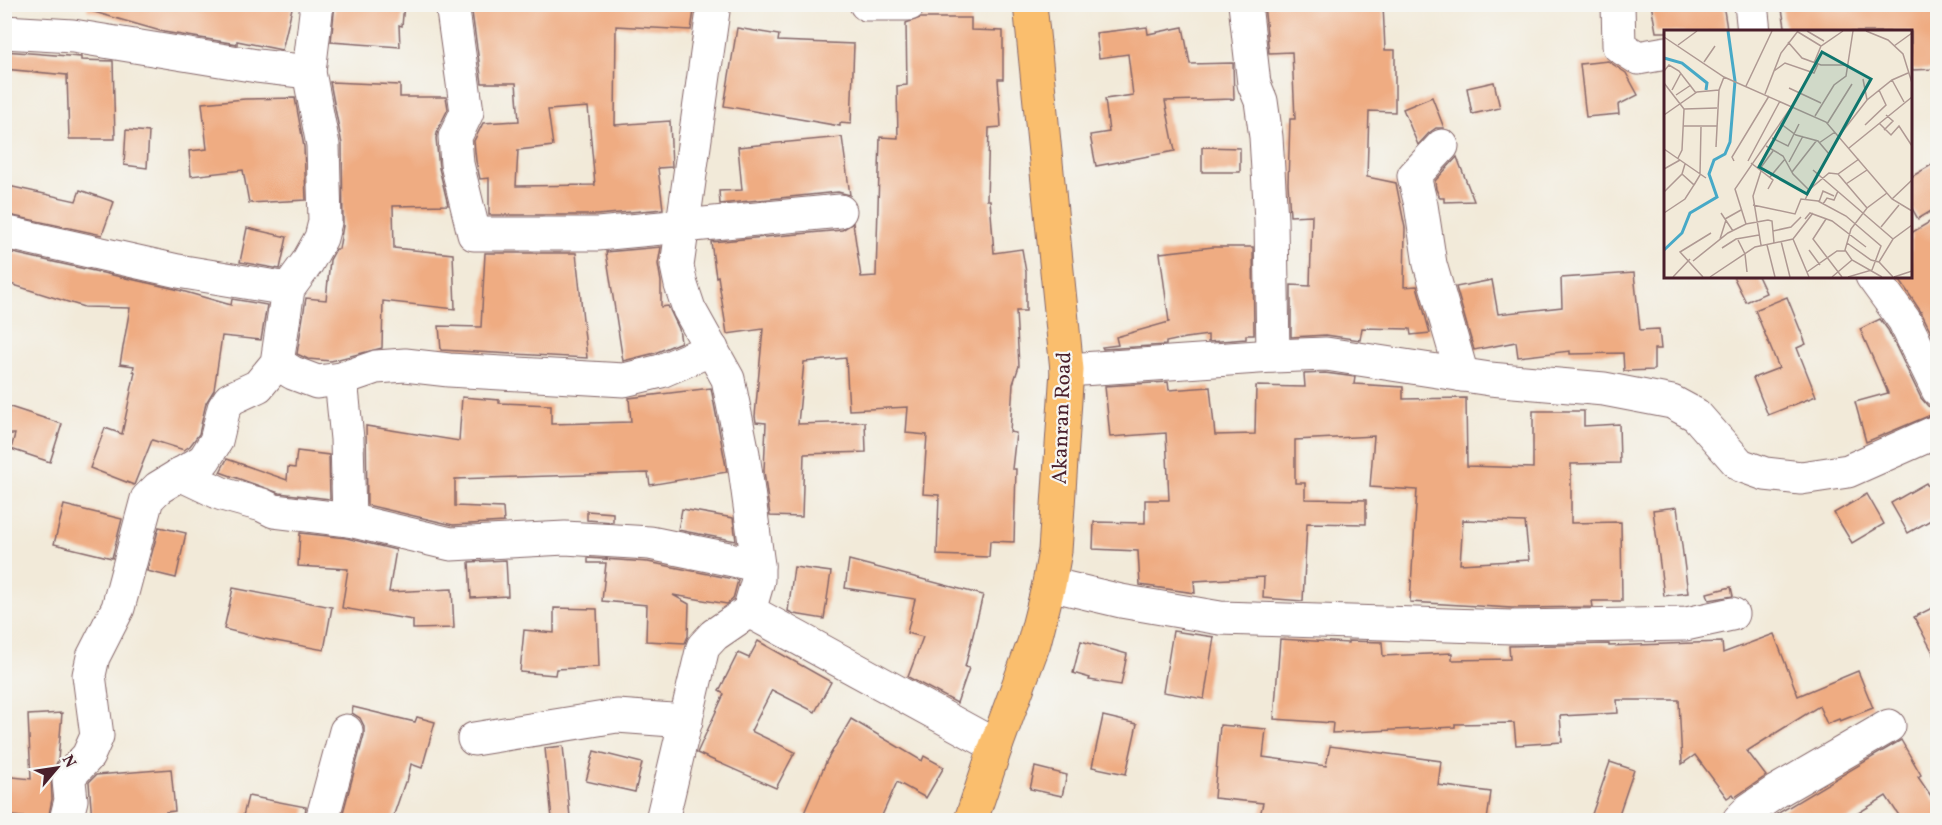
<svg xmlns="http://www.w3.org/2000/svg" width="1942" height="825" viewBox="0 0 1942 825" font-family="Vollkorn,serif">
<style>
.building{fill:#efac82;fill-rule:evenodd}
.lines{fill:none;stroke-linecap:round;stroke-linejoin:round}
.minor-casing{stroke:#856668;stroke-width:35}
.major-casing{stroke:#856668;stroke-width:35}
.minor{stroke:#fff;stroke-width:33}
.major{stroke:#fabe6d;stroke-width:33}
.labels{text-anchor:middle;stroke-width:4.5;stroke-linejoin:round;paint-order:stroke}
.street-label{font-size:21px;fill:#4a1f2b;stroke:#f6f6f2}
.inset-river{fill:none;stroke:#47a9c7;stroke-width:3}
.inset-road{fill:none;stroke:#af9993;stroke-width:1.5}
.view{fill:#0f766e;fill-opacity:0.15;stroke:#0f766e;stroke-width:3}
.inset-edge{fill:none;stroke:#4a1f2b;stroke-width:3}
</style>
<rect width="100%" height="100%" fill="#f6f6f2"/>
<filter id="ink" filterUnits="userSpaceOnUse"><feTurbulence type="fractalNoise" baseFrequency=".0167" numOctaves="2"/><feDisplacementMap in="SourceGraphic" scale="12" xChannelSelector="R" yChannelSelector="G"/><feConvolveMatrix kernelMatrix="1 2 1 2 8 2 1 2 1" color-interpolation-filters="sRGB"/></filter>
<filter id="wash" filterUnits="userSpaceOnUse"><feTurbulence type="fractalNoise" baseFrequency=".008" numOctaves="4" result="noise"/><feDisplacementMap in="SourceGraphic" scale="24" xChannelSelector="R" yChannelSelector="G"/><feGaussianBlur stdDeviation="1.35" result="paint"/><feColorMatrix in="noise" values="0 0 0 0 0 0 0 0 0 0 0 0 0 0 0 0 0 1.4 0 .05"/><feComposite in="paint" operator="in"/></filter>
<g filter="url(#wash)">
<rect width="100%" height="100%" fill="#f2ead9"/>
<g id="blocks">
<g class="building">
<path d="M88,4H293L282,50L237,41V44L164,32L87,10Z"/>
<path d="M335,4H404L402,26L399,25L400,47L331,42Z"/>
<path d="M514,4H695L691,30L616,26L615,125L670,121L672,167L658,168L663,209L597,215H489V178L480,179L476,161L474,141L483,123L519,121L516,83H482L472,12L473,6L514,7ZM588,107L595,185L516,186L518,150L553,146L548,110Z"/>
<path d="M1264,4H1383L1385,50H1395V112L1369,111L1367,177L1396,183L1405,228L1404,287L1417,286L1430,333L1411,335L1410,329L1362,328L1360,340L1326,335L1291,337V285L1310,286L1312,215L1290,216L1288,183L1290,119H1295L1292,52L1269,53Z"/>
<path d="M1651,4H1723L1727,29L1713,32H1656Z"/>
<path d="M1781,4H1938V69L1911,70V32H1786Z"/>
<path d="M920,18H971V30L1003,31V79H998L1001,127L989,128L987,200H990L994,253L1022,249L1026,272V311H1016L1019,366L1013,384L1010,432L1016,433L1012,469H1016L1014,542L990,541L989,557L937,555L939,495L923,494L927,435L906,433L908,407L849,410L846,358L804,362L798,424L865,422L866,452L804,454L802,517L770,516L764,471L766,423L756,422L755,416L763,329L727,334L718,276L716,277L711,242L842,230L853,223L861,277L876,276L880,137L898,138L897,86L907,85L906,23Z"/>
<path d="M1147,27L1148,34L1183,27L1190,64L1233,63L1234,99L1165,101L1175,151L1096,166L1090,135L1109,132L1105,99L1133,95L1128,54L1099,58L1096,33Z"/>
<path d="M737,28L779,35L778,41L854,44L851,124L840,123V126L724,106Z"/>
<path d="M4,51L81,57V60L113,61L115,139H69L67,75L4,69Z"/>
<path d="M1608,61L1626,73L1638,95L1618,105L1619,114L1586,117L1580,64Z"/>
<path d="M330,82L400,85V97H446L448,109L438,129L436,138L439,168L448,205L393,206L394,248L453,254L455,309L383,301L382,348L331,361L308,359L297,354L306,298L326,300L330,260L336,249H339L343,226L342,144Z"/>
<path d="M1494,82L1500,108L1472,114L1467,88Z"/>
<path d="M1432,97L1444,128H1436L1429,133L1418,145L1403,109Z"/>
<path d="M295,98L304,147L306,200L249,203L243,170L191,176L189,151L207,149L202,103L245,99Z"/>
<path d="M126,130L149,132L147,168L124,165Z"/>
<path d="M842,137L850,195L838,192L720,204L719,191L742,190L738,147Z"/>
<path d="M1202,147L1240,148V172H1202Z"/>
<path d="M1457,157L1460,165L1474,201L1444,202V198H1440L1436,189L1435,181Z"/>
<path d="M1938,161V207L1918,219L1911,207V177Z"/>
<path d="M4,185L76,201L80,190L114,202L102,235L4,214Z"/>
<path d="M1938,217V346L1921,312L1897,276H1911V233Z"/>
<path d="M247,228L287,237L280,269L240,262Z"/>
<path d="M661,247L658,264L661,282V307L668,306L679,329L681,342L655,353L623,361L606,252Z"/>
<path d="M1213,247H1253L1254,335H1246V339L1208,342V335L1185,338L1166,342V345L1103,349L1102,347L1118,345L1116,337L1169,322L1160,253Z"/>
<path d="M4,251L175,289L231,305L232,299L267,305L261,340L222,336L214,390L206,403L199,434L190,446L184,450L152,440L134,485L90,468L105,428L122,434L135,372L133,371L134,366L120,364L130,308L84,307L4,282Z"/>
<path d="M485,253H576L587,358L441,350L439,326L481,327Z"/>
<path d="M1634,273L1640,330L1659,329L1661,349H1654V370L1624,371L1623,353L1570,354V351L1518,357L1516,342L1474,350L1456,287L1492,280L1498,314L1562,307L1561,278Z"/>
<path d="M1733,276H1758L1766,293L1746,302Z"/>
<path d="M1787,297L1806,344L1797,348L1816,396L1768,415L1753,378L1779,368L1755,310Z"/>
<path d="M1880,319L1888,330L1921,398L1928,406L1938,409V412L1866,442L1855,402L1888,393L1860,329Z"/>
<path d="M1325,373L1355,377L1354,384L1403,387V399L1466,398L1467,466L1533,468V411H1584V426L1619,424L1620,463L1571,464V523L1621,522L1622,601H1592L1593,607L1512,608L1410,602L1417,490L1370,487L1374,436L1295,440V483H1305V499L1366,500V524L1307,523L1303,601L1263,598L1264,577L1194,581L1195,593L1140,585L1138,551L1093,549L1094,522L1145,523V500H1169L1166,433L1110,437L1105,386L1168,382L1169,390L1210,387L1215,435L1255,434L1256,386L1305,387L1304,374ZM1463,520L1525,522L1529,560L1460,564Z"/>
<path d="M711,388L727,472L650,485L648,473L455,479V506L503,508L504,522L453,525L367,505L366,426L459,441L462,397L499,400V403L551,405V424L631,422L629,398Z"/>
<path d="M4,405L62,424L50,462L11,449L15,434H4Z"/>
<path d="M297,451L329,455L330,499L279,493L220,472L227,459L287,480L288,467L295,468Z"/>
<path d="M1926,483L1938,502V516L1908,533L1891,503Z"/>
<path d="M1867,494L1884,524L1852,543L1834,513Z"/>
<path d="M64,505L122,519L112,558L54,544Z"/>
<path d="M1677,507L1688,593L1664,596L1653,510Z"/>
<path d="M682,509L733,518L736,541L678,530Z"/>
<path d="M587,511L613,513V522L587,520Z"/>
<path d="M159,527L186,533L176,578L147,571Z"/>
<path d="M300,533L346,538L396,550L389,592L452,589L454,628L413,629V620L342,608L348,569L298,566Z"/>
<path d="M588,558L648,562L738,580L733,599L727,604L673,595L689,604L688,636L685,643L646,641L647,605L602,601L606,563H588Z"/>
<path d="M506,560L508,596L471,598L469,562Z"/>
<path d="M849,560L983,595L965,667L969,668L957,703L908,677L923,637L907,633L915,599L845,588Z"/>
<path d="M794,567L831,572L824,619L794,614L788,611Z"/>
<path d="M1731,587L1733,596L1709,600L1707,593Z"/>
<path d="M233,588L332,607L324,650L265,639L224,629Z"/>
<path d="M1938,605V662L1914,617Z"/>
<path d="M554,608L597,609L599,667L556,669L555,675L520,672L524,630L554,633Z"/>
<path d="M1173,631L1214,637L1204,699L1163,692Z"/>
<path d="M1774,634L1798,696L1858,671L1873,708L1840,721L1839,719L1827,724L1819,706L1747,751L1766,776L1735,797L1733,794L1727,798L1695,755L1682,764L1679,700H1617L1618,713L1560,716L1562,742L1516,745L1514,723L1455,724V727L1332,733L1333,723L1274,719L1280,639L1348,643V641L1382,642L1383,656L1452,653V660L1510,659L1509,646L1609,644V646L1722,642L1723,653Z"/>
<path d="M758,641L831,682L815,712L772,690L751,731L795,752L776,788L697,753L724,694L719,691L738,653L749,658Z"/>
<path d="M1081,641L1127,654L1121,685L1089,680L1090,678L1073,673Z"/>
<path d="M353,707L415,722L417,717L435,722L422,768L411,764L407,782H405L392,820H341L364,735V726L360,718L352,713Z"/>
<path d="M62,713L58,760L51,776L52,799L48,820L4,815V776L31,779L28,715Z"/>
<path d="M1103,716L1137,724L1126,774L1092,767Z"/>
<path d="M851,719L922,761L924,756L944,767L926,798L897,782L880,820H821L804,813L827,760Z"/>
<path d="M1220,725L1266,729L1263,757L1326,766L1330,746L1441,761L1438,785L1491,792L1487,820H1259L1263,803L1214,798Z"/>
<path d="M1901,740L1921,775L1918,777L1938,806V820H1902L1886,796L1847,820H1767Z"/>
<path d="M563,746L570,817L552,819L545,748Z"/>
<path d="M594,751L642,763L635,792L586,781Z"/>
<path d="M1610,762L1634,770L1617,820H1590Z"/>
<path d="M1035,767L1067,775L1062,796L1030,789Z"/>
<path d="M171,769L175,811L166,812L169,820H92L89,782L96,775Z"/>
<path d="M248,796L306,807L304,820H242Z"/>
</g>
</g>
</g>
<g filter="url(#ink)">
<use href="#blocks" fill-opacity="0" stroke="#856668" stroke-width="1.5"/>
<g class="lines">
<g class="minor-casing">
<g id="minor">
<path d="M455,4L453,11L467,112L455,137L457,164L474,234H598L840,211"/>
<path d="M866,4H909"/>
<path d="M1245,4L1254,84L1261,101L1266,137L1271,220L1273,356"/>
<path d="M1618,4L1619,46L1638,58L1666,53"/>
<path d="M1751,4L1754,32"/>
<path d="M4,32L73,36L257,66L309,72"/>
<path d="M1442,146L1414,176L1421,205L1430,264L1462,375"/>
<path d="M4,232L178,271L288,289"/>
<path d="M1872,276L1904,320L1938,390"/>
<path d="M277,363L293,373L317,382L341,379L376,367L405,365L449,370L624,380L661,371L712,349"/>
<path d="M1067,370L1273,356L1326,354L1490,379L1604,389L1672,402L1696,415L1740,465L1765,474L1801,478L1848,471L1938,431"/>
<path d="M341,379L347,439L349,520"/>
<path d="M180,474L222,494L262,505L274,511L349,520L451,544L565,538L650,543L758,565"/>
<path d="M1049,584L1121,601L1220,618L1512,627L1686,624L1732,614"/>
<path d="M749,611L996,746"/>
<path d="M474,739L617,716L686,721"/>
<path d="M663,816L703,647L714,635L749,611L758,580V565L743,454L728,379L689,309L681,285L677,266L714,4"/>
<path d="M66,820L71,800L69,781L71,774L88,756L97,736L89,675L93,657L118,608L147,499L158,488L204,460L216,441L224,408L230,399L258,386L277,363L288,289L307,263L321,238L325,222L323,145L309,72L317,4"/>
<path d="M322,820L346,731"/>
<path d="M1739,820L1749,810L1777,791L1889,726"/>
</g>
</g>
<g class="major-casing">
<path id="major" d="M971,820L996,746L1034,643L1049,584L1055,551L1067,370L1030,4"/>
</g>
<use href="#minor" class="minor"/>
<use href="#major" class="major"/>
</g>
</g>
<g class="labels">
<g class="street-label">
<text transform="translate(1061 418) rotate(-88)" y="7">Akanran Road</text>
</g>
</g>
<g transform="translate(1664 30)">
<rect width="248" height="248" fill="#f2ead9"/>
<path class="inset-river" d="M0,28L18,33L43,53L42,60M0,220L18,203L26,183L53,167L45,144L50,130L61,124L66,112L71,51L64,1"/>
<path class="inset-road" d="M143,1L160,11M202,1L224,10L239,24L248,53M134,2L157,16L179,1M0,7L60,47L162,92L228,169L248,181M124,12L138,28L157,35H184M14,15L33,1M230,16L248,3M40,32L51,16M150,33L157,16M0,41L5,35L15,41L32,63M110,41L121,33L150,43L154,34M199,49L203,70M228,50L240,72M0,53L20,79L18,120L14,128M82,56L108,1M125,58L157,73M8,60L17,43M101,64L117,23L134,1M12,65L27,55M20,79L53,78M0,85L33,62L55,60M151,86L170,55L182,46L189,1M215,93L227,105L235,96L248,116M117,94L132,105L154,111L165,124M163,94L188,54M201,95L222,75L215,60M19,96H53M220,100L229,91L222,85M175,106L203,70L228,50L244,43M108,108L124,116L135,94M155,113L171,102M102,116L119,126L129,144L145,160M52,117L55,60L60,47M185,118L248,67M0,119L42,148M70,131L68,127L105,66M84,131L116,71M125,132L139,106M87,133L109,150L104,159M0,139L16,130M95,140L109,121M149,140L229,209M97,141L89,166L97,215M128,142L153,110M174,144L203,178M106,147L121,129M182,154L203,140M30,155L36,145L37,97M0,162L18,144L21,134M228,169L248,150M141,170L146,159L165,143L174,144L195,129M155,172L159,161L170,166M159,174L163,168L170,170L174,161M89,175L131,184L137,169L154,171L182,186L217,216L208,240L184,247M0,183L21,169L30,155L18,144M57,183L69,201M61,189L77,180M141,189L146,183L168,191L202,217M162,189L149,209L178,247M104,190L108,191L110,213M82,194L71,159L128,76M217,197L235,175M109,201L127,197L137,187M56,209L62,190M129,209L145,247M74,210L81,224L83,242M117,211L126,247M183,213L207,230L215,232L229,247M103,215L111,247M58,218L72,209L95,205M145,220L156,235M29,231L64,203L82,194L104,190M215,232L229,209L248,195M143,242L173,221H181M9,247L26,229M39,247L16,222L47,203M46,247L91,217L129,209L149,183M168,247L188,230M218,247L188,230L181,220L187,199L203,178L223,163M230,247L248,241"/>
<path class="view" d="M158,22L207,49L143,164L95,137Z"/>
<rect width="248" height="248" class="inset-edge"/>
</g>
<rect width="1942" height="825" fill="none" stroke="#f6f6f2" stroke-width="24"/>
<g transform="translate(57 768) rotate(61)" stroke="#f6f6f2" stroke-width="4.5" paint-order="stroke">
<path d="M0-4.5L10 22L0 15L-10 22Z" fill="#4a1f2b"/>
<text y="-9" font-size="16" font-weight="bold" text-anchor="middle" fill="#4a1f2b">N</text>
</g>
</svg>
